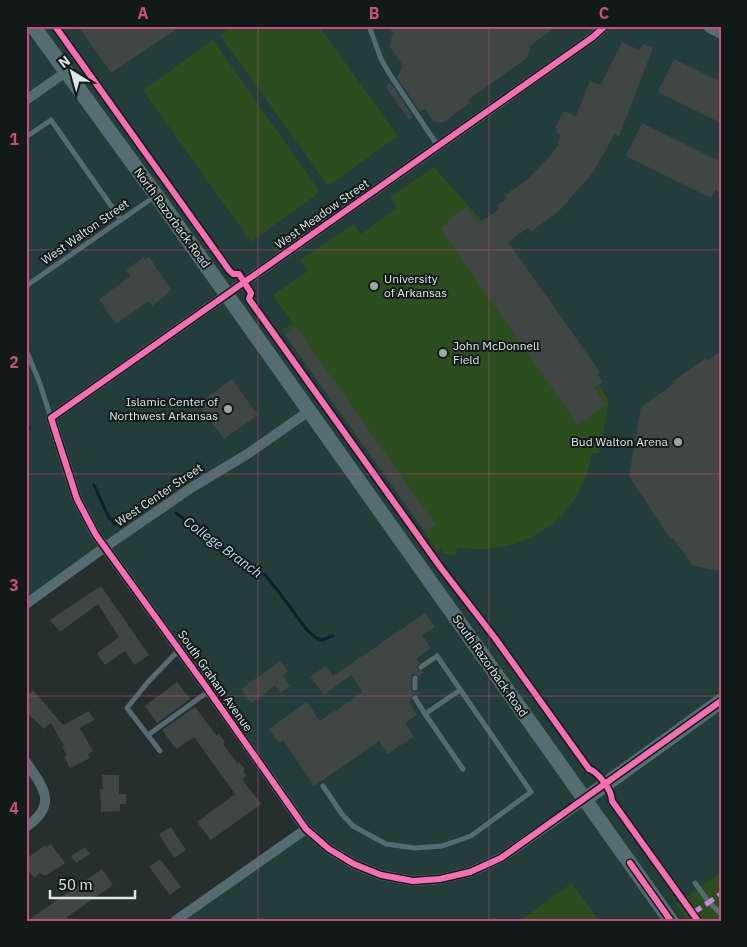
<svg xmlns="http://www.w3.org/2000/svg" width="747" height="947" viewBox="0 0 747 947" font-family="'IBM Plex Sans',sans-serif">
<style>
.built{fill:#223d3a}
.green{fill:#2c4e1e}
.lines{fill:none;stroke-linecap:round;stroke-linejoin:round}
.stream{stroke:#0b212e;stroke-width:3}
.building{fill:#3f4644}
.lane{stroke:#556b6f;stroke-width:5}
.street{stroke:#556b6f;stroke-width:10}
.secondary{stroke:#536d71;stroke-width:15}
.quiet{stroke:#c483df;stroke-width:5;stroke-dasharray:10 5;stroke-linecap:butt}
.cycleway-casing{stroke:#111a19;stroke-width:9}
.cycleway{stroke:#f96db3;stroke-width:6}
.grid{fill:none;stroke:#c84c7e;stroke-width:1;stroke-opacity:0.55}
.poi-dot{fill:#9ba7a6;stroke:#111a19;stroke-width:2}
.labels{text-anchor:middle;stroke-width:4;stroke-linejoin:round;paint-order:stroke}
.street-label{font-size:12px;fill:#dbe8e6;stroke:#111a19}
.poi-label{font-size:12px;fill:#dbe8e6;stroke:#111a19;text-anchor:start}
.water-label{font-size:14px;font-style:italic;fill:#b5daf3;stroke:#111a19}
.neatline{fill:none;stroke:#c84c7e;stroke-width:2}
.grid-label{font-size:16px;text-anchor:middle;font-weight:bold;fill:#c84c7e}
</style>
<rect width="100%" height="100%" fill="#252f2e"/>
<path class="built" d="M26,26H721V921H175L305,830L105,547L26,604Z"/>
<g class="green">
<path d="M232,26H319L398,136L328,186L220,35Z"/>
<path d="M213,40L320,192L251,242L143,90Z"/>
<path d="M434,167L481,220L487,218L600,372L597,374L603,382L599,385L609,401L599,453H592C590,461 589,469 586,476C566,530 513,557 458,547L455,555L444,554L441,549L437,552L425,532L282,330L293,323L273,295L308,271L300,260L354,224L361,234L397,208L390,197Z"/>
<path d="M721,872V921H688L676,905Z"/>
<path d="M572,883L599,921H520Z"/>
</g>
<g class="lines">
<g class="stream">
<path d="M26,425L29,428"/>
<path d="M94,485L108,516L115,525"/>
<path d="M176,513L219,546L265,575L279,592L306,629L316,638L322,640L333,636"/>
</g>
</g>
<g class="building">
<path d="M78,26H181L111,73Z"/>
<path d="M388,26H557L530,46L528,57L468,100L470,103L444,122L438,123L433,121L425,109L420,112L397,77L403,66L389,46L393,33Z"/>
<path d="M622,42L639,50L643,44L653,48L619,136L615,134L591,175L560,210L531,232L528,228L508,242L600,372L597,374L603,382L594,388L606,405L578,425L440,228L449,222L447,220L466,207L478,224L500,209L497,206L507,198L505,195L528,179L551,155L559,144L557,143L561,136L556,132L557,130L555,128L564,111L576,116L590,81L601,85Z"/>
<path d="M674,59L721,82V123L658,92Z"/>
<path d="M390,82L413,117L409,120L386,87Z"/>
<path d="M642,123L721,162V193L715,190L711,198L626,156Z"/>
<path d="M143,257L145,260L149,257L171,289L168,291L169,293L152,306L149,301L116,324L99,299L131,276L126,270Z"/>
<path d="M296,327L436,525L425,532L285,335Z"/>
<path d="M721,351V571L693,566L673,538L671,540L629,476L641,407L673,384L672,382L706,358L708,360Z"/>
<path d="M232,379L258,415L224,439L198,404Z"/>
<path d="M101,586L149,655L135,665L125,651L105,665L97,653L119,637L98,604L60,632L50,620Z"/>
<path d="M425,613L435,627L422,635L431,648L416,659L419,663L417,667L418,670L424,672L419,676L413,674L411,678V690L415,692L418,691L420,694L412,695L411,700L409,702L417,715L405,723L414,736L388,754L379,741L314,786L283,740L279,743L269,729L307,702L320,721L363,692L351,675L324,695L310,677L326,666L333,676Z"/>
<path d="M280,661L288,671L283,675L290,686L280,693L275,686L251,703L241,689Z"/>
<path d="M177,682L190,699L157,723L145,706Z"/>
<path d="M33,690L63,725L89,711L94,720L80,728L93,751L88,754L90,758L70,768L64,757L67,755L62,747L64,746L51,723L44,729L26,712V696Z"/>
<path d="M195,707L217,736L219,734L225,742L223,744L237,763L239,762L245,769L243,771L247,776L242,779L261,804L211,840L197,822L235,794L194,737L176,749L162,730Z"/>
<path d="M102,775H119V794H126V804H120V811L101,812L100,789H103Z"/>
<path d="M171,827L186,850L174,858L159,834Z"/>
<path d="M51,844L65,863L47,875H42L40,873L34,878L26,868V859L45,845L46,847Z"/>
<path d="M85,847L90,854L76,863L71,856Z"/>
<path d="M160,859L181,887L170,895L149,867Z"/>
<path d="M102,869L113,885L67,917L69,921H27Z"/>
</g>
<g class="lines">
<g class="lane">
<path d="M369,26L381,59L389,73L438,146"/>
<path d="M26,137L51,120L121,220"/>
<path d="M26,286L154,197"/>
<path d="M26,350L39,381L51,418"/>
<path d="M415,688V678"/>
<path d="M460,690L425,714L463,769"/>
<path d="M415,698L425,714"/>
<path d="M148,735L209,691"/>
<path d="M160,751L127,708L148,682L179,650"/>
<path d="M323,786L342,814L353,826L386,844L415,848L442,846L471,836L531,792L437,656L421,667"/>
<path d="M695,883L709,902L721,914"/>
</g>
<g class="street">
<path d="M26,100L66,72"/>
<path d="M26,604L105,547L191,488L249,453L309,411"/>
<path d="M26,762C44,788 58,805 26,827"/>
<path d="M584,800L501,858L470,872L440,879L413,881L381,875L354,864L329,849L306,829L204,684L96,535L77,499L51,418L593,37L605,26"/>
<path d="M175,921L306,829"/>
</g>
<g class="secondary">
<path d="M33,26L156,195L671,921"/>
<path d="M711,26L721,31"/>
<path d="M584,800L721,701"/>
</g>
<path class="quiet" d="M693,913L721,894"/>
<g class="cycleway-casing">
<g id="cycleway">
<path d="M55,26L229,270L233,274H239L251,293L249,299L441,568L495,638L589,769C598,772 612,790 612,801L698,921"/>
<path d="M605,26L593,37L51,418L77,499L96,535L204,684L306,829L329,849L354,864L381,875L413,881L440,879L470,872L501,858L721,701"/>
<path d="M630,863L671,921"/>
</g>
</g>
<use href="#cycleway" class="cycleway"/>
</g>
<path class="grid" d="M258,26V921M489,26V921M26,250H721M26,474H721M26,696H721"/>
<g class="poi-dot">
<circle cx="374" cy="286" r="5"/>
<circle cx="443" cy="353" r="5"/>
<circle cx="228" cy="409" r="5"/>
<circle cx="678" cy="442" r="5"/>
</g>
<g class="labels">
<g class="street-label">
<text transform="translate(322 214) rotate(-35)" y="4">West Meadow Street</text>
<text transform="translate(172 218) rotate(54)" y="4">North Razorback Road</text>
<text transform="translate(85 232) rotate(-35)" y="4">West Walton Street</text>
<text transform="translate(159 495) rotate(-34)" y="4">West Center Street</text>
<text transform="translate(490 666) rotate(55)" y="4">South Razorback Road</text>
<text transform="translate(215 681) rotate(55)" y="4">South Graham Avenue</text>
</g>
<g class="poi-label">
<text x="384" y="283">University<tspan x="384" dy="14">of Arkansas</tspan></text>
<text x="453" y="350">John McDonnell<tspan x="453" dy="14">Field</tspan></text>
<text x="218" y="406" text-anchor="end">Islamic Center of<tspan x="218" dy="14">Northwest Arkansas</tspan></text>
<text x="668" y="446" text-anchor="end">Bud Walton Arena</text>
</g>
<g class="water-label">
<text transform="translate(223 547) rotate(36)" y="5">College Branch</text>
</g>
</g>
<rect width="747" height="947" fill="none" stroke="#111a19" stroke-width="55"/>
<g transform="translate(72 72) rotate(323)" stroke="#111a19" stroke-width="4" paint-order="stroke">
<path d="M0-4L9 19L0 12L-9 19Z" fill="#dbe8e6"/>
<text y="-8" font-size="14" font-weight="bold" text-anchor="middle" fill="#dbe8e6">N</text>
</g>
<path d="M50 890v8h85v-8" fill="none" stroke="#dbe8e6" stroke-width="2.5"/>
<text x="58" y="890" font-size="15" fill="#dbe8e6" stroke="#111a19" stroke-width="4" paint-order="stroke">50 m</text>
<rect x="28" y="28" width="692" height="892" class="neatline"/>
<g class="grid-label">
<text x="143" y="19">A</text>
<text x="374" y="19">B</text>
<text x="604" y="19">C</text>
<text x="14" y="145">1</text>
<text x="14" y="368">2</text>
<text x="14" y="591">3</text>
<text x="14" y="814">4</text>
</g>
</svg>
